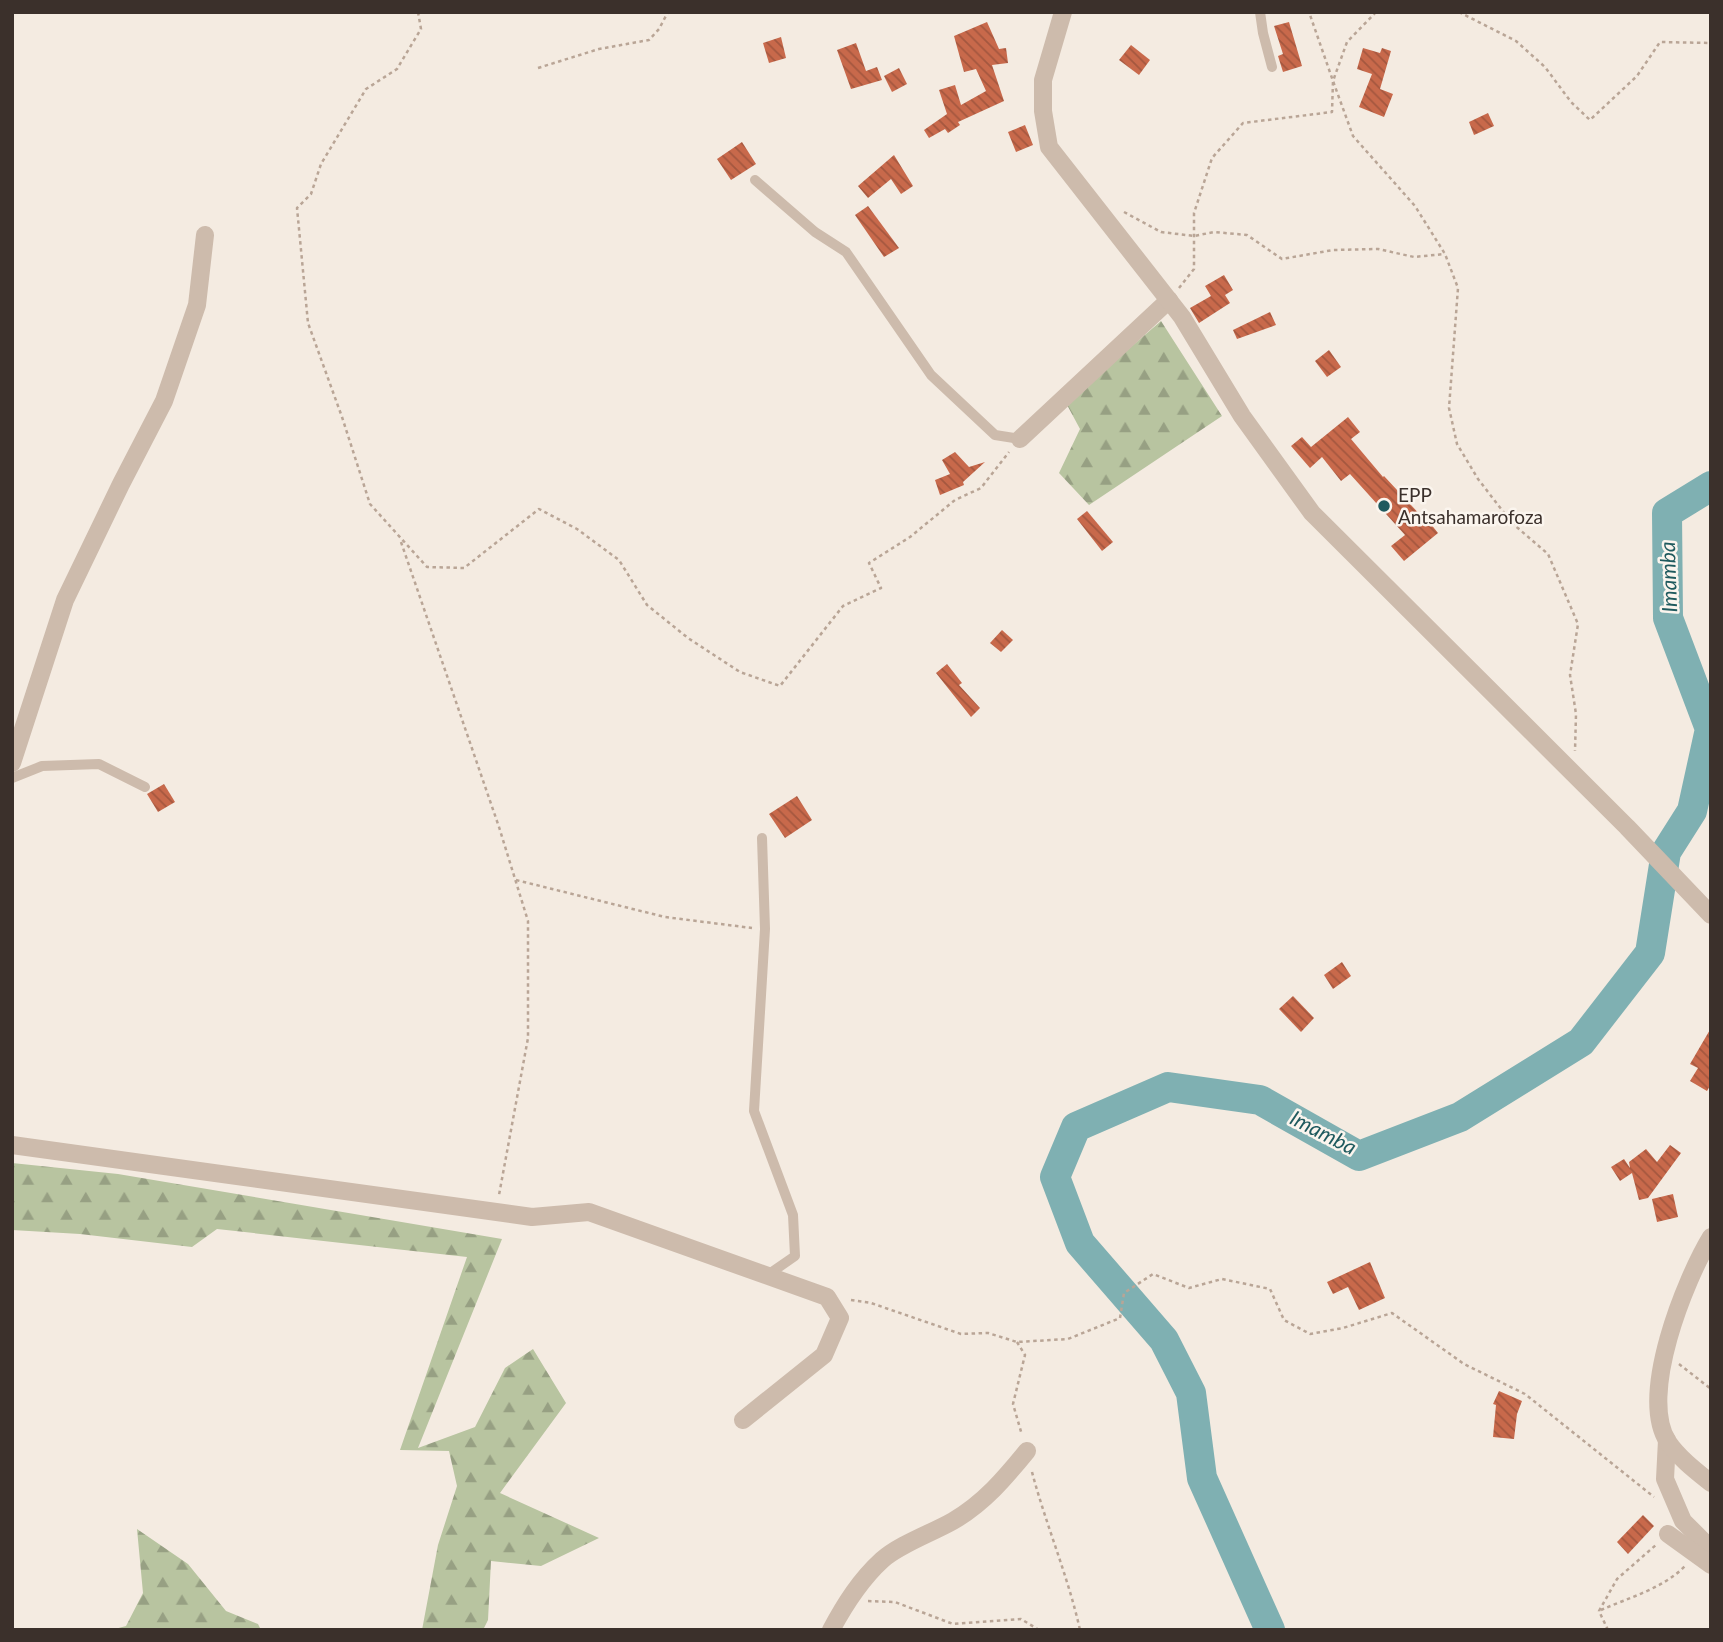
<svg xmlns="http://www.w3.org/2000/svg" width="1723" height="1642" viewBox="0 0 1723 1642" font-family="Lato,sans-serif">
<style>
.forest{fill:url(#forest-firs)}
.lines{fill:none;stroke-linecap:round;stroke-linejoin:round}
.river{stroke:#7fb0b2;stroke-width:30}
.building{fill:url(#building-back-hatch)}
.path{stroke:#b9a596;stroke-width:2.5;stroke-dasharray:3.5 3.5;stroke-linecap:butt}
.service{stroke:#cdbbac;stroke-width:10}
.minor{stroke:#cdbbac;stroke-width:18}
.tertiary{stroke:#cdbbac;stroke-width:18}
.poi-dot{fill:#1f5a5e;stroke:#fbf5ee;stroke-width:2.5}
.labels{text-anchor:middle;stroke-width:5;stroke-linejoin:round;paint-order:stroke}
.poi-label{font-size:19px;fill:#3b302b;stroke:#fbf5ee;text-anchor:start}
.water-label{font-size:21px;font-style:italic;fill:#1f5a5e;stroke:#fbf5ee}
</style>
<defs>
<pattern id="forest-firs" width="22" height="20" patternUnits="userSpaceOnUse" patternTransform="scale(1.75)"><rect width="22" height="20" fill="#b8c4a0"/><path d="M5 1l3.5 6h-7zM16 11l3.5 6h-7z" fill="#97a083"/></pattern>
<pattern id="building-back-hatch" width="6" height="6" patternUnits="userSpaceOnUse" patternTransform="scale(1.75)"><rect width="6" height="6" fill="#c8694b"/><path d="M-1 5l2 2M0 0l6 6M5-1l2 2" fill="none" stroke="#a4573f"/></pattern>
</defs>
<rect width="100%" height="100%" fill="#f4ebe1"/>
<g class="forest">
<path d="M1161,321L1222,416L1089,505L1059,473L1080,429L1066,403Z"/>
<path d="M12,1163L118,1174L502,1239L418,1448L475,1427L505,1368L533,1349L566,1403L500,1493L599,1538L541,1566L491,1561L488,1620L483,1630H422L438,1545L457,1486L449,1451L400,1450L467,1257L217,1229L192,1247L80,1234L12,1230Z"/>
<path d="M137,1529L188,1564L226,1611L258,1624L261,1630H111L126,1626L143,1593Z"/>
</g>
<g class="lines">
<path class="river" d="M1270,1630L1202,1478L1191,1393L1164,1340L1080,1243L1055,1177L1076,1127L1168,1087L1260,1100L1359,1156L1460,1117L1581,1042L1650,953L1666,852L1692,811L1710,729L1668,618L1667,513L1711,486"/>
</g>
<g class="building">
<path d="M987,22L999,49L1006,48L1008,63L992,65L1004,101L958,122L960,125L948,133L945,129L929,138L924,130L947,114L939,90L955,85L961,105L986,91L976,69L964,72L954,36Z"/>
<path d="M1289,22L1302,66L1283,72L1278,56L1283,54L1274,26Z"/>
<path d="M781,37L786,58L769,63L763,43Z"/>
<path d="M856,43L866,71L877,67L882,80L851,89L837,50Z"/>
<path d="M1131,45L1150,60L1139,75L1119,60Z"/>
<path d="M1363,48L1380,53L1382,48L1391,51L1380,89L1393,94L1384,117L1359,107L1372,74L1357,69Z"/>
<path d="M899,68L907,84L892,92L884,76Z"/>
<path d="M1488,113L1494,126L1474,135L1469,122Z"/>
<path d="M1025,125L1033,145L1016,152L1008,132Z"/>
<path d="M742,142L756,164L731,180L717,159Z"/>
<path d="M894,155L913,186L901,194L891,179L868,198L858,186Z"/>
<path d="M868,206L899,248L884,257L855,215Z"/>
<path d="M1224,275L1233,290L1225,295L1230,303L1199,323L1190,308L1211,296L1205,286Z"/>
<path d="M1270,312L1276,325L1237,339L1233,330Z"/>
<path d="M1329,350L1341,367L1327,377L1315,361Z"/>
<path d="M1348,417L1360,432L1351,439L1383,477L1384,476L1424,519L1426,518L1438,533L1404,561L1391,546L1405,535L1350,474L1341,481L1322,457L1310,468L1291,446L1302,437L1311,447Z"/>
<path d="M955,452L969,467L985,462L963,482L964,485L940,495L935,480L950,474L942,460Z"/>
<path d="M1087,511L1113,542L1102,551L1077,519Z"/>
<path d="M1002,630L1013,640L1001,652L990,643Z"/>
<path d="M947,664L962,683L959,685L980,708L971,717L936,673Z"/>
<path d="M164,784L175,802L158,812L147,794Z"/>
<path d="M797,796L812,820L785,838L769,814Z"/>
<path d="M1342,962L1351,976L1333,989L1324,975Z"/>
<path d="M1293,996L1314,1018L1301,1032L1279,1009Z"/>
<path d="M1711,1028V1084L1707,1091L1690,1081L1698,1068L1690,1064Z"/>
<path d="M1670,1145L1681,1153L1648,1198L1639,1200L1632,1173L1620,1181L1611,1167L1624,1159L1630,1168L1629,1162L1646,1149L1657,1162Z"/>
<path d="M1673,1194L1678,1217L1657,1222L1652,1199Z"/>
<path d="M1370,1262L1385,1298L1359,1310L1348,1287L1333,1294L1327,1282Z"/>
<path d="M1499,1391L1522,1401L1517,1414L1514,1439L1493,1437L1496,1405L1493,1404Z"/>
<path d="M1643,1515L1654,1526L1628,1554L1617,1542Z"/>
</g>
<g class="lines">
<g class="path">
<path d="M418,12L421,29L397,69L366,89L321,164L311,194L297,208L308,323L342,417L370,504L427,567L464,568L539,509L577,529L619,560L647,605L688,638L740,672L780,686L843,606L881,588L869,563L910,537L955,500L981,488L1009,452"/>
<path d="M1376,12L1347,42L1333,81L1353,136L1415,206L1445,254L1458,288L1449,408L1457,444L1478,479L1512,523L1548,554L1578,624L1570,675L1576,714L1575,751"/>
<path d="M1459,12L1516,41L1545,67L1571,102L1590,120L1637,76L1660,42L1711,43"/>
<path d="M538,68L599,49L649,40L659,29L668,12"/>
<path d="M1124,212L1161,232L1194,236L1214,232L1247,235L1282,259L1333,250L1378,249L1414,257L1445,254"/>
<path d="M1179,288L1194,269V213L1212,158L1243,123L1332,112L1333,81L1309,12"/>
<path d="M401,542L499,827L528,921V1038L499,1195"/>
<path d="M516,880L665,917L752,928"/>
<path d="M851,1300L871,1303L961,1334L988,1333L1017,1342L1068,1339L1120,1318L1124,1293L1153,1274L1189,1288L1222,1279L1270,1289L1284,1320L1310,1334L1343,1328L1392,1313L1464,1364L1525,1394L1654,1497"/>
<path d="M1017,1342L1025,1355L1013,1404L1022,1435"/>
<path d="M1679,1364L1711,1389"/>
<path d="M1032,1472C1046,1525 1068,1576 1080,1630"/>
<path d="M868,1601L895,1602L953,1624L1021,1619L1039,1630"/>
<path d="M1601,1610C1628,1598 1664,1588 1685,1566"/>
<path d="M1608,1630L1599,1611L1617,1579L1657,1544"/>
</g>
<g class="service">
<path d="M1260,12L1263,33L1272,67"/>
<path d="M755,180L815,232L846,252L931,375L995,435L1020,439"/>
<path d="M12,778L42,766L99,764L145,787"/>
<path d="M762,838L765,929L754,1111L793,1215L795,1256L766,1276"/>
</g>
<g class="minor">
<path d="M1020,439L1169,300"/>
<path d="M12,763L65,600L121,484L164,401L197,305L205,235"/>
<path d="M12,1145L532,1217L589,1212L827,1297L840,1318L824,1355L743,1420"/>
<path d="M1667,1440L1665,1479L1683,1521L1711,1549"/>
<path d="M1668,1534L1711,1565"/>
<path d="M831,1630C845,1604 860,1580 882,1560C900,1544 932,1533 953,1521C984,1503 1005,1478 1027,1451"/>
</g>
<g class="tertiary">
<path d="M1063,12L1043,80V111L1049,147L1182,317L1242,416L1312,513L1627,827L1711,915"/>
<path d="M1711,1237C1685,1280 1638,1396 1668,1442C1679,1458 1696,1471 1711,1483"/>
</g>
</g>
<circle class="poi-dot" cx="1384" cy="506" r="7"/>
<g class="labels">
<g class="poi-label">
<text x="1398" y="502">EPP<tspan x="1398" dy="22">Antsahamarofoza</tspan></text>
</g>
<g class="water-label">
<text transform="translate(1669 577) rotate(-92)" y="7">Imamba</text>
<text transform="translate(1323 1133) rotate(27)" y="7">Imamba</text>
</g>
</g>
<rect width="1723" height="1642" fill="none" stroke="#3b302b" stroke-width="28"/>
</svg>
